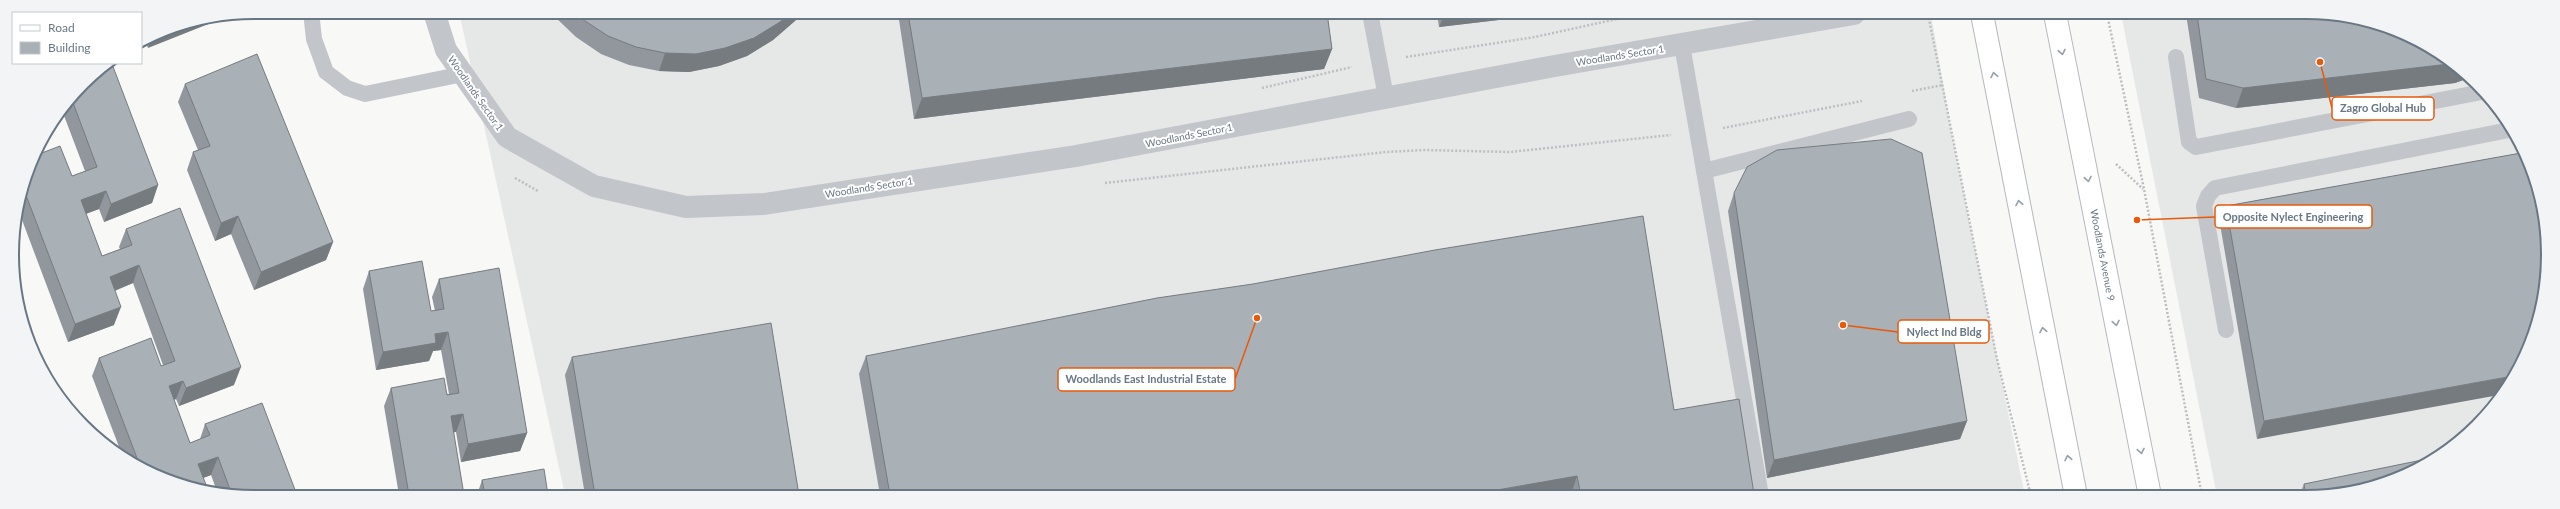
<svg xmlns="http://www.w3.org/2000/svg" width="2560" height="509" viewBox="0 0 2560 509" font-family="Lato,sans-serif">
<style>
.built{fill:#e6e7e7}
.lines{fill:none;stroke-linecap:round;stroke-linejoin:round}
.secondary-casing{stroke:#b4b9be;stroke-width:24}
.path{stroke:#bcbec1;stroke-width:2.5;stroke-dasharray:2 2;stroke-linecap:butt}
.lane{stroke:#c2c5c9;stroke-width:16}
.street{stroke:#c2c5c9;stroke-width:22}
.secondary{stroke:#fff;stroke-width:22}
.wall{fill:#91979d}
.shaded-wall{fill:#767b7f}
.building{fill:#a9b0b6;stroke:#767b7f}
.oneway{stroke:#96a0aa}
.labels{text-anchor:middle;stroke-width:4;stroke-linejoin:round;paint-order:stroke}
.street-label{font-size:10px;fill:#697785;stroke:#fff}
.rim{fill:none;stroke:#697785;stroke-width:2}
.leader{fill:none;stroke:#e8590c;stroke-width:1.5}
.callout-dot{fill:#e8590c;stroke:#fff;stroke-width:1.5}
.callout{fill:#fff;stroke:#e8590c;stroke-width:1.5}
.callout-label{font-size:11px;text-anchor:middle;font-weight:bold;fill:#697785}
</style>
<rect width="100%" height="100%" fill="#f8f8f6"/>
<g class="built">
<path d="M459,12L1931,14L1953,140L2025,496L565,495Z"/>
<path d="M2121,14H2337L2427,44L2498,107L2540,192L2523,362L2477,426L2399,478L2322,496H2217Z"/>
</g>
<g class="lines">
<g class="secondary-casing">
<g id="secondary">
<path d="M1982,14L2076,496"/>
<path d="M2055,14L2150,496"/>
</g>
</g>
<g class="path">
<path d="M1928,14L1997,359L2031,496"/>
<path d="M2107,14L2144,189L2202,496"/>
<path d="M1406,57L1535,37L1644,13"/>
<path d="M1262,88L1352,67"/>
<path d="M1912,91L1943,85"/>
<path d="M1723,128L1862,101"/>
<path d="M2116,164L2143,189"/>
<path d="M515,178L538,191"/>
<path d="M1105,183L1386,152L1424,150L1510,152L1671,135"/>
</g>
<g class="lane">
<path d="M311,12L314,39L326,72L347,88L365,94L463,74"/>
<path d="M1370,13L1386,97"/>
<path d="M1682,45L1761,496"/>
<path d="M2176,57L2189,142L2196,147L2482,92"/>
<path d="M1704,171L1909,119"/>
<path d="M2226,330L2204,206L2208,196L2215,188L2509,130"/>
</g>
<path class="street" d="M434,12L446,50L507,137L594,186L686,207L764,204L1076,156L1549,67L1854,14"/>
<use href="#secondary" class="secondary"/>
</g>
<g class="wall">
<path d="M551,12L802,13L796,20L773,40L747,56L719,66L689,72L659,71L629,65L601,54L576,37L554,16Z"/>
<path d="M898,13H1327L1332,49L1324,69L914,119Z"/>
<path d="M1437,13H1558L1439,27Z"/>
<path d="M2186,14H2337L2427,44L2466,79L2455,83L2236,108L2199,98Z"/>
<path d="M162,30L148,48L145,41Z"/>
<path d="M83,83L158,185L152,203L104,222L99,209L86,214L102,256L120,249L119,247L126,229L234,385L179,406L176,399L174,400L190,443L200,439L205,424L297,495H223L218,494L211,475L203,478L147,472L121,452L92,376L99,358L161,366L163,365L133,283L115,291L114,325L68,342L19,212L31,161L72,176L85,171L63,113Z"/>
<path d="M185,84L333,242L326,260L254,290L231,234L215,241L187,170L193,152L198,150L178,102Z"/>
<path d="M2521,153L2257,439L2220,224L2226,206Z"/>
<path d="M1734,193L1967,421L1960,439L1767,478L1728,211Z"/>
<path d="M369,271L431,311H435L432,297L439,279L527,433L520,451L461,462L456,432H453L464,495H399L384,406L391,388L449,394L441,350L433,351L429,361L376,370L363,289Z"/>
<path d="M866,356L1674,410L1753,496H1571V494L1560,496L880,495L859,374Z"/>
<path d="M572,357L799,495H585L565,375Z"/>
<path d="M482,480L548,495H477Z"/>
<path d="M2304,484L2322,496H2299Z"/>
</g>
<g class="shaded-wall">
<path d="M791,13H802L796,20L773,40L747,56L719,66L689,72L659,71L665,53Z"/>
<path d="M1445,13H1558L1439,27Z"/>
<path d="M221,19L148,48L152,37L162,30Z"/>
<path d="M1332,49L1324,69L914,119L922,98Z"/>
<path d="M2449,64L2466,79L2455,83L2236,108L2243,88Z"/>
<path d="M158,185L152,203L104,222L111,204Z"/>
<path d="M106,191L99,209L74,218L81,200Z"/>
<path d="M238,216L231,234L215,241L221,223Z"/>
<path d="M333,242L326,260L254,290L261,272Z"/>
<path d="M139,265L133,283L103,295L110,277Z"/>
<path d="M121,307L114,325L68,342L75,324Z"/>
<path d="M448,332L441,350L433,351L429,361L376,370L383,352L435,334Z"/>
<path d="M241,367L234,385L179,406L186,388Z"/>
<path d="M2513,376L2499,395L2257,439L2264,421Z"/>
<path d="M183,381L176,399L162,404L169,386Z"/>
<path d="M463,414L456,432L444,434L451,416Z"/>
<path d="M1967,421L1960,439L1767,478L1774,460Z"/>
<path d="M527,433L520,451L461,462L468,444Z"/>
<path d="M218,457L211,475L192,482L198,464Z"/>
<path d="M1577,476L1571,494L1560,496H1463Z"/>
<path d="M1754,494L1753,496H1739Z"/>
</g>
<g class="building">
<path d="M575,12L791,13L780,22L754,38L725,48L696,54L665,53L636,47L608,36L582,19Z"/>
<path d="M908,13H1327L1332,49L922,98Z"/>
<path d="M2197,14H2337L2427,44L2449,64L2243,88L2206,79Z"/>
<path d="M257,54L333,242L261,272L238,216L221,223L193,152L210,146L185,84Z"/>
<path d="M112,64L158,185L111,204L106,191L81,200L102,256L132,245L126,229L180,208L241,367L186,388L183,381L169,386L190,443L210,435L205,424L262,403L297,495H232L218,457L198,464L208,490L147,472L140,466L99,358L151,338L161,366L175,361L139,265L110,277L121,307L75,324L24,190L31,161L34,156L60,146L72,176L97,167L72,100L83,83Z"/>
<path d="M1891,139L1922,153L1967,421L1774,460L1734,193L1747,167L1777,150Z"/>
<path d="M2521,153L2540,192L2546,286L2523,362L2513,376L2264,421L2226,206Z"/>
<path d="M1643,216L1674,410L1739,399L1754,494L1739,496H1581L1577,476L1463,496L890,495L866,356L1157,298L1253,284L1435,250Z"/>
<path d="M422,261L431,311L444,309L439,279L499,268L527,433L468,444L463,414L451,416L464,495H409L391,388L444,378L447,395L459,393L448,332L435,334L436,343L383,352L369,271Z"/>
<path d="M771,323L799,495H595L572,357Z"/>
<path d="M2427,459L2399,478L2322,496H2306L2304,484Z"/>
<path d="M544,469L548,495H485L482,480Z"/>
</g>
<defs><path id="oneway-chevron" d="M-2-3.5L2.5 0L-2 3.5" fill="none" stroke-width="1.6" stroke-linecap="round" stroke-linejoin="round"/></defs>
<g class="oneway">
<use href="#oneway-chevron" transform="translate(2062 52) rotate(79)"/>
<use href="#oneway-chevron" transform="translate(1994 75) rotate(-101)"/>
<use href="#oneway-chevron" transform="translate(2088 179) rotate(79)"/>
<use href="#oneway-chevron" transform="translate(2019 203) rotate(-101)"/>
<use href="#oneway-chevron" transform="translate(2116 323) rotate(79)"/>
<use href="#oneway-chevron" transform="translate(2043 330) rotate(-101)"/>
<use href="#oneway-chevron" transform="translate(2141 451) rotate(79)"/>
<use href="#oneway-chevron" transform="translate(2068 458) rotate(-101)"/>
</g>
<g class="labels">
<g class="street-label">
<text transform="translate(1620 55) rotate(-9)" y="4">Woodlands Sector 1</text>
<text transform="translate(476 93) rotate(55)" y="4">Woodlands Sector 1</text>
<text transform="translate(1189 135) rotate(-11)" y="4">Woodlands Sector 1</text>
<text transform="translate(869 187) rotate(-9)" y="4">Woodlands Sector 1</text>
<text transform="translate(2103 255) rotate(79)" y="4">Woodlands Avenue 9</text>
</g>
</g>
<path d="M0 0H2560V509H0ZM254 19H2306A235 235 0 0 1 2541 254V255A235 235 0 0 1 2306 490H254A235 235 0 0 1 19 255V254A235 235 0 0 1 254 19Z" fill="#f3f4f5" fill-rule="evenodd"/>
<path class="rim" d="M254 19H2306A235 235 0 0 1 2541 254V255A235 235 0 0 1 2306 490H254A235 235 0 0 1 19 255V254A235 235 0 0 1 254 19Z"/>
<path class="leader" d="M2320 62L2332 108M2137 220L2215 217M1843 325L1898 332M1257 318L1235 379"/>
<g class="callout-dot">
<circle cx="2320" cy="62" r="4"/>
<circle cx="2137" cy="220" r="4"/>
<circle cx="1843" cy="325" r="4"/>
<circle cx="1257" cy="318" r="4"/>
</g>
<g class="callout">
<rect x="2332" y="97" width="102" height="23" rx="4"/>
<rect x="2215" y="205" width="157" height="23" rx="4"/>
<rect x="1898" y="320" width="91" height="23" rx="4"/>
<rect x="1058" y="368" width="177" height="23" rx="4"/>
</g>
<g class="callout-label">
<text x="2383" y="112">Zagro Global Hub</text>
<text x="2293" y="221">Opposite Nylect Engineering</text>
<text x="1944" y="336">Nylect Ind Bldg</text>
<text x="1146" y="383">Woodlands East Industrial Estate</text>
</g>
<rect x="12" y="12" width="130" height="52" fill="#ffffff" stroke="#c3c9ce"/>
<rect x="20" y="25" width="20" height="6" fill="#ffffff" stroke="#c3c9ce"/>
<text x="48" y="32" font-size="12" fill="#697785">Road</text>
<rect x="20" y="42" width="20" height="12" fill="#a9b0b6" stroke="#c3c9ce"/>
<text x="48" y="52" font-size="12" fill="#697785">Building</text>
</svg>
